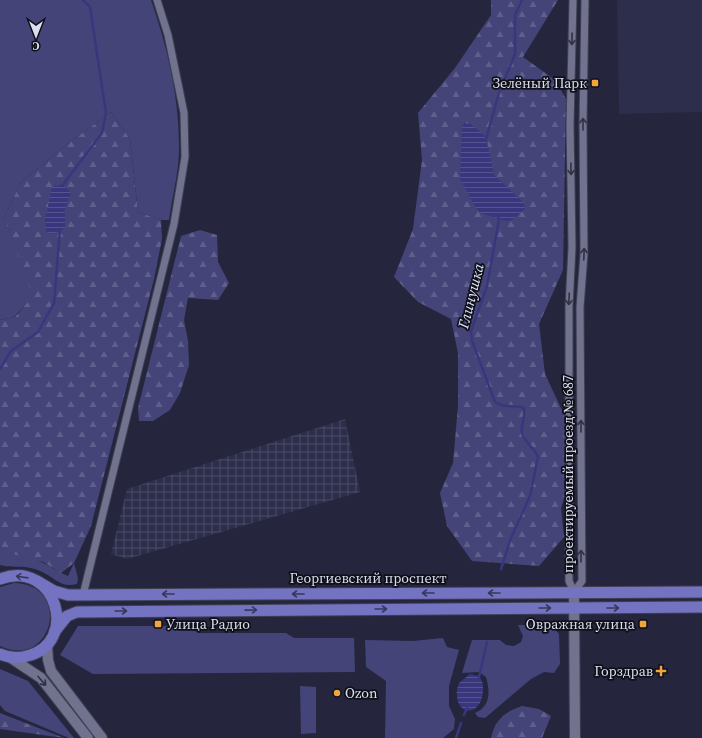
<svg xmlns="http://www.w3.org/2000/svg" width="702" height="738" viewBox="0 0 702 738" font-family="'Source Serif 4',serif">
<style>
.built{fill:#2d2e4b}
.industrial{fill:url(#industrial-grid)}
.green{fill:#444479}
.forest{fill:url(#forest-firs)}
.water{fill:url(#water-rules)}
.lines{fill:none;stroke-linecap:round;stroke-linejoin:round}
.stream{stroke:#3a367e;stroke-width:2.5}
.minor-casing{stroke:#3f4053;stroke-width:9}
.secondary-casing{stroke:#3f4053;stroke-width:12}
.primary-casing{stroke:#3f4053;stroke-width:13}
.minor{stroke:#70728e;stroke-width:7}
.secondary{stroke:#70728e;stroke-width:10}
.primary{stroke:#7473c2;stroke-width:11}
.oneway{stroke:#313243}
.oneway2{stroke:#37385d}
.poi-dot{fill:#f0a63e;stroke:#0f101a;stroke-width:1.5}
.labels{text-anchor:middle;stroke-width:3.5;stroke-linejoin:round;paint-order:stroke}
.poi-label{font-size:14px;fill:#dcdeed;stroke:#0f101a;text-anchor:end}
.street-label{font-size:14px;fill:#dcdeed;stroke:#0f101a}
.water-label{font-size:15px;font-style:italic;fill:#e0e2f8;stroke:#0f101a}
</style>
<defs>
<pattern id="industrial-grid" width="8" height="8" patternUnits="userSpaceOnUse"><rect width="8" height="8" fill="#2d2e4b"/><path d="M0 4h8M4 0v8" fill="none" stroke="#4b4c65"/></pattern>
<pattern id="forest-firs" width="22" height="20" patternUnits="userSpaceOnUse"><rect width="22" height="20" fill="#444479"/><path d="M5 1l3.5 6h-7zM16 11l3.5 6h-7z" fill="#5e5f8c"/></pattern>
<pattern id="water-rules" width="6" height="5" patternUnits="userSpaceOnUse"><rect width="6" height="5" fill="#3a367e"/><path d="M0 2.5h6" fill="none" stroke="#565391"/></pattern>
</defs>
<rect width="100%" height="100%" fill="#25263d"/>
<path class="built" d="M617,0H702V112L619,114Z"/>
<path class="industrial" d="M345,419L360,492L127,559L111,554L127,489Z"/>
<g class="green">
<path d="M0,0H151C168,49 180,100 179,153C178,175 172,198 169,220H161L138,212L130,139L111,112L70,142L21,182L4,218L34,296L14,317L0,320Z"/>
<path d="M0,546C15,559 19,553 34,559C46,563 56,571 68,576L74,563L78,578L77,584C61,589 53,576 40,571C26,564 13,569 0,565Z"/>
<path d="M14,583C73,584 53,671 0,646V587Z"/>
<path d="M518,625H551L559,634L560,664L554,673L544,672L531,679L485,718L478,717L475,713C491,706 490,691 486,677L479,672L462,673L472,640H500L506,645L514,646L521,642L523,636Z"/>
<path d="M78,626H184L199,633H286L294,638H354L355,672L93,674L60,655Z"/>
<path d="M443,638L447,647L459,650L449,686V706L455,719L454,729L443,738H385L386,681L366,667L365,640L413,641Z"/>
<path d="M0,669L28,681L74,738H69L5,711L0,705Z"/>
<path d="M300,686L316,687V733L301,734Z"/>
</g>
<g class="forest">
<path d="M491,0H558L523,57L555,80L566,99L563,270L539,324L545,374L566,419L567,488L561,508L564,537L539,566L472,561L447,526L440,493L453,463L458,406V353L451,319L418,302L394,277L413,229L422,160L418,113L455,68L491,15Z"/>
<path d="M111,112L130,139L138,212L161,220L162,239L154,279L91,526L74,563L61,573L43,562L8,553L0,546V320L15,317L33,296L4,218L21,182L70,142Z"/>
<path d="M200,230L217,235L218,262L229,283L218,300L188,298L184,320L188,341L189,365L180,393L170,410L153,421H139L138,408L181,236Z"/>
<path d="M522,706L539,709L551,716L542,738H491C495,719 505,712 522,706Z"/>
<path d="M0,713L64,738L0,729Z"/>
</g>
<g class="water">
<path d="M464,123L471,124L486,137L494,175L524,203L525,209L512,220L506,221L481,213L476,208L460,179L462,127Z"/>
<path d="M62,184L71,193L65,209V228L54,234L46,232L45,220L52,187Z"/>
<path d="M470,674L479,676C483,682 483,684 483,690C482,717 457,716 457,695C456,691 458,687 459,683Z"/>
</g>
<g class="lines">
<g class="stream">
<path d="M486,139L499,93L515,54V15L522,0"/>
<path d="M62,186L102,133L106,113L90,7L83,0"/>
<path d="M498,217L499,220L487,286L471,331L472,341L495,402C504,409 514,404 524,408C526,418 520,425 522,433C524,442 535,448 538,457L530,496L511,538L501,569"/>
<path d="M0,369L11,351L38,332L54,303L60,229"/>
<path d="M479,677L487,642"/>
<path d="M464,715L467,708"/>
<path d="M456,738L461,723"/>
</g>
<g class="minor-casing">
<g id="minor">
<path d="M573,0L570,125L572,247L569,307V581L574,592"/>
<path d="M574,592L582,581L580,307L584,254L583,124L585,0"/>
<path d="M83,595L174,224L185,157L184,113L168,35L157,0"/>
</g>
</g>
<g class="secondary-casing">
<g id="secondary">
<path d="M574,592L575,738"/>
<path d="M47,644L48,660L51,671L102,738"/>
<path d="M11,658L41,678L88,738"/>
</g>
</g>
<g class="primary-casing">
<g id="primary">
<path d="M0,579C57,558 80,644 27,656C17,659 9,658 0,654"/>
<path d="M37,581L54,591L68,595L702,592"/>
<path d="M55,631L67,616L77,612L702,607"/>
</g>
</g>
<use href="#minor" class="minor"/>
<use href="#secondary" class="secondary"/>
<use href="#primary" class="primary"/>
</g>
<defs><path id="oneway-shaft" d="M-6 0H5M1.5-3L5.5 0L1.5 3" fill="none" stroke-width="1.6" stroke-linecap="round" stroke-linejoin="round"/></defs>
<g class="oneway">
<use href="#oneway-shaft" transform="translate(572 39) rotate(91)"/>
<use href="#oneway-shaft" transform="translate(583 124) rotate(-90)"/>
<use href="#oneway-shaft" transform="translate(571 169) rotate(89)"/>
<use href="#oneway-shaft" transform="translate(584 254) rotate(-88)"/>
<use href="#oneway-shaft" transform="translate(569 299) rotate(93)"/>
<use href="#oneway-shaft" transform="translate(581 426) rotate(-90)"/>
<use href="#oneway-shaft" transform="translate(581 556) rotate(-90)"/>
<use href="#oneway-shaft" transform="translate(42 681) rotate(49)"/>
</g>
<g class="oneway2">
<use href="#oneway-shaft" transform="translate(22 577) rotate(-172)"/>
<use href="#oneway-shaft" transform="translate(428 593) rotate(180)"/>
<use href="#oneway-shaft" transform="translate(494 593) rotate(180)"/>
<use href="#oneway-shaft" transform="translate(168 594) rotate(180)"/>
<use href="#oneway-shaft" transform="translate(298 594) rotate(180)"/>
<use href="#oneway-shaft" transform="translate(545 608)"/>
<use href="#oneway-shaft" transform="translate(613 608)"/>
<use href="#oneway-shaft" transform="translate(381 609)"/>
<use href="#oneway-shaft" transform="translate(251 610) rotate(-1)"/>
<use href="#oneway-shaft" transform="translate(121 611)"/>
</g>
<g class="poi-dot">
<rect x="591" y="79" width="8" height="8" rx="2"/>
<rect x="154" y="620" width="8" height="8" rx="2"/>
<rect x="639" y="620" width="8" height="8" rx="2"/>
<path d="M659 665h4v4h4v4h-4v4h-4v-4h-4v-4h4z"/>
<circle cx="337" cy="693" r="4"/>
</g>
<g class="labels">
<g class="poi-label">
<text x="587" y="88">Зелёный Парк</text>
<text x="166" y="629" text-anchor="start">Улица Радио</text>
<text x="635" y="629">Овражная улица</text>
<text x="653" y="676">Горздрав</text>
<text x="345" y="698" text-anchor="start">Ozon</text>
</g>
<g class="street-label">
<text transform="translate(568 474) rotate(-90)" y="5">проектируемый проезд № 687</text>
<text x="368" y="583">Георгиевский проспект</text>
</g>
<g class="water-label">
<text transform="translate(471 296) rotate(-76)" y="5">Глинушка</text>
</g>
</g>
<g transform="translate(36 36) rotate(180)" stroke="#0f101a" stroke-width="3" paint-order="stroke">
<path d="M0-3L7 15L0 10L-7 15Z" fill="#dcdeed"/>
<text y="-6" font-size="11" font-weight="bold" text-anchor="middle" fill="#dcdeed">С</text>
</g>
</svg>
